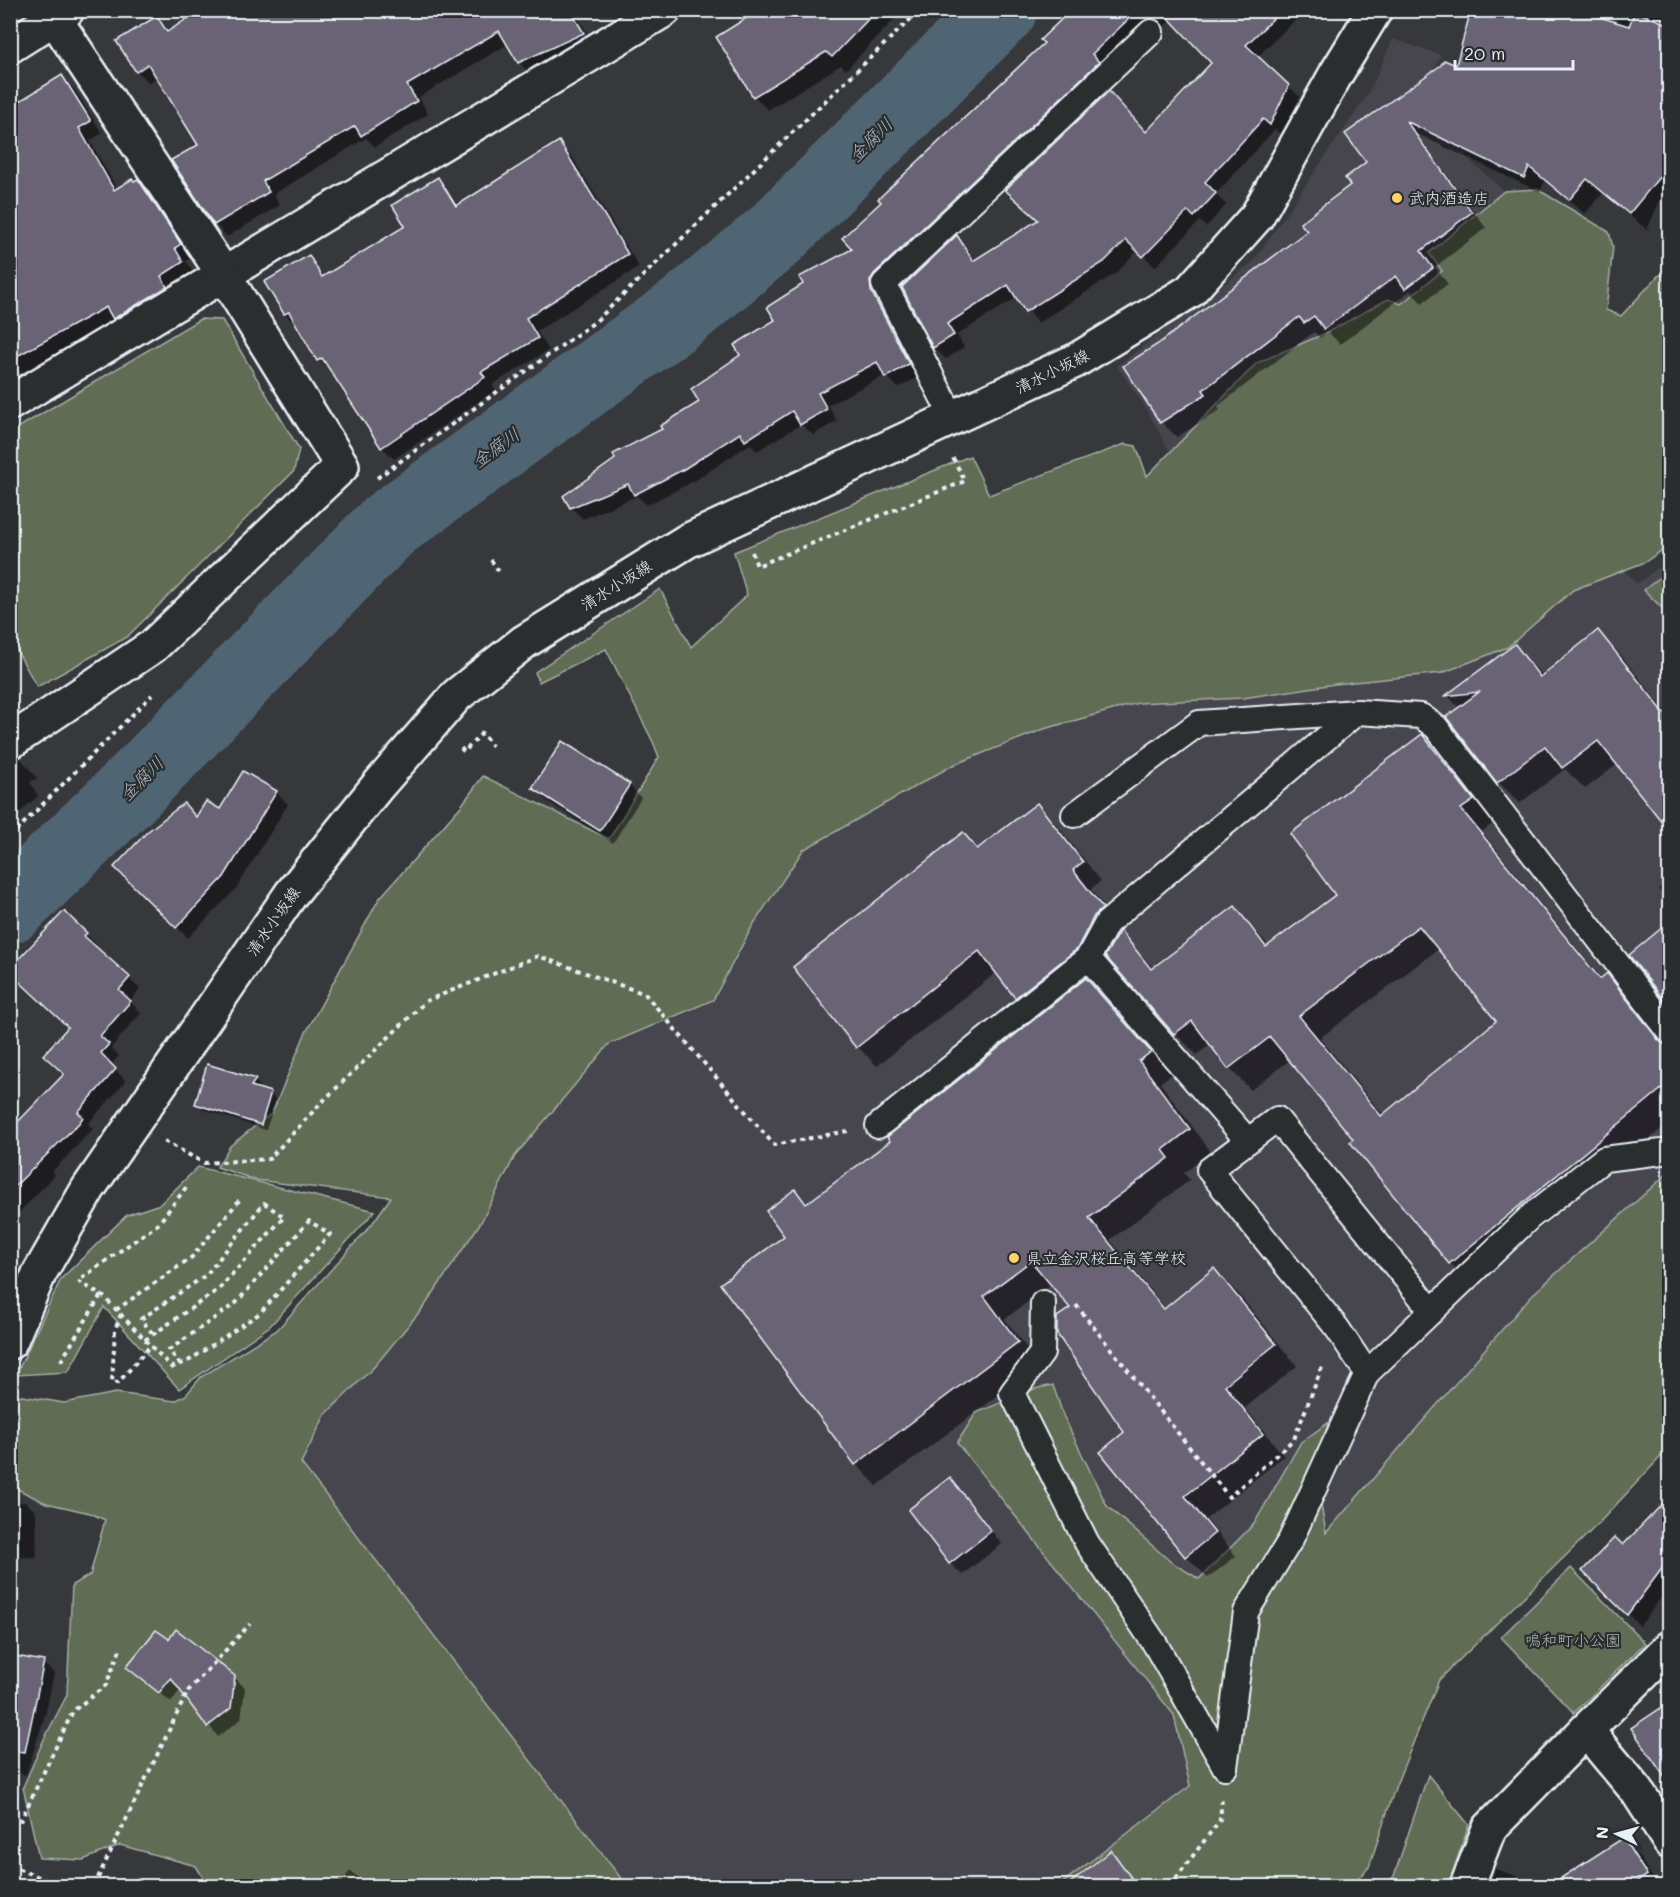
<svg xmlns="http://www.w3.org/2000/svg" width="1680" height="1897" viewBox="0 0 1680 1897" font-family="Mali,'Klee One',sans-serif">
<style>
.built{fill:#46454d}
.green{fill:#616c53;stroke:#a4aea6;stroke-width:1.5}
.shadow{fill:#0007;fill-rule:evenodd}
.lines{fill:none;stroke-linecap:round;stroke-linejoin:round}
.river{stroke:#506573;stroke-width:72}
.building{fill:#6a6476;stroke:#e8f1f8;stroke-width:1.5;fill-rule:evenodd}
.service-casing{stroke:#e8f1f8;stroke-width:28}
.minor-casing{stroke:#e8f1f8;stroke-width:38}
.tertiary-casing{stroke:#e8f1f8;stroke-width:38}
.secondary-casing{stroke:#e8f1f8;stroke-width:38}
.path{stroke:#e8f1f8;stroke-width:4;stroke-dasharray:4.5 4.5;stroke-linecap:butt}
.service{stroke:#2a2d2e;stroke-width:24}
.minor{stroke:#2a2d2e;stroke-width:33}
.tertiary{stroke:#2a2d2e;stroke-width:33}
.secondary{stroke:#2a2d2e;stroke-width:33}
.poi-dot{fill:#ffd166;stroke:#2a2d2e;stroke-width:2}
.labels{text-anchor:middle;stroke-width:4.5;stroke-linejoin:round;paint-order:stroke}
.poi-label{font-size:16px;fill:#e8f1f8;stroke:#2a2d2e;text-anchor:start}
.street-label{font-size:16px;fill:#e8f1f8;stroke:#2a2d2e}
.park-label{font-size:16px;fill:#abb5ae;stroke:#2a2d2e}
.water-label{font-size:18px;font-style:italic;fill:#abb9c3;stroke:#2a2d2e}
</style>
<rect width="100%" height="100%" fill="#37383c"/>
<filter id="ink" filterUnits="userSpaceOnUse"><feTurbulence type="fractalNoise" baseFrequency=".0167" numOctaves="2"/><feDisplacementMap in="SourceGraphic" scale="12" xChannelSelector="R" yChannelSelector="G"/><feConvolveMatrix kernelMatrix="1 2 1 2 8 2 1 2 1" color-interpolation-filters="sRGB"/></filter>
<g filter="url(#ink)">
<g class="built">
<path d="M1393,39L1441,55L1425,87L1469,140L1466,157L1504,191L1429,252L1443,271L1401,304L1388,300L1328,332L1202,418L1170,452L1145,407L1117,366L1253,262L1368,94Z"/>
<path d="M1669,559L1668,1173L1532,1295L1326,1534L1317,1483L1328,1424L1301,1442L1254,1524L1199,1580L1171,1562L1107,1506L1063,1415L1053,1385L1034,1389L976,1413L957,1442L1174,1715L1190,1786L1058,1886H627L301,1463L325,1415L374,1367L481,1222L515,1156L609,1044L713,1000L753,925L803,850L953,765L1044,729L1138,703L1243,698L1335,684L1508,647L1573,590L1624,570L1637,584Z"/>
</g>
<g class="green">
<path d="M1537,189L1609,232L1613,247L1606,310L1621,316L1658,276L1669,272V545L1645,562L1573,590L1508,647L1442,673L1335,684L1243,698L1138,703L1044,729L953,765L803,850L753,925L713,1000L609,1044L515,1156L481,1222L426,1304L374,1367L325,1415L301,1463L627,1886H208L196,1866L120,1845L83,1860L39,1858L23,1787L44,1739L67,1695L72,1585L90,1575L105,1520L90,1513L46,1503L11,1486L10,1394L64,1403L116,1393L175,1401L186,1395L201,1377L277,1330L372,1224L391,1197L256,1180L217,1167L230,1146L272,1113L305,1034L379,899L461,806L483,776L609,839L659,757L653,742L606,649L539,682L535,672L660,589L691,647L747,595L734,552L970,456L989,495L1125,444L1136,446L1147,476L1257,363L1328,332L1388,299L1401,304L1442,271L1429,253L1504,191Z"/>
<path d="M200,319L222,320L299,449L294,471L127,637L37,687L11,640V432Z"/>
<path d="M1669,570V615L1644,590Z"/>
<path d="M198,1167L375,1211L270,1326L179,1389L104,1307L68,1372L16,1375L61,1279L127,1215L160,1204Z"/>
<path d="M1668,1173L1669,1448L1598,1524L1439,1680L1396,1785L1369,1867L1351,1886H1058L1190,1786L1174,1715L957,1443L976,1413L1034,1389L1053,1385L1063,1415L1107,1506L1171,1562L1199,1579L1254,1524L1301,1442L1328,1423L1317,1483L1326,1533L1532,1295Z"/>
<path d="M1571,1568L1645,1643L1574,1713L1501,1637Z"/>
<path d="M1428,1775L1469,1825L1448,1886H1386L1394,1876Z"/>
</g>
<g class="shadow">
<path d="M285,10H573L595,46L531,75L519,62L508,44L419,97L428,114L375,147L366,138L274,194L280,205L227,237L215,224L200,145L158,77L149,83L137,71L156,17L170,32Z"/>
<path d="M786,10H903L846,70L841,65L768,110L754,96L719,38Z"/>
<path d="M1075,10H1306L1257,57L1300,97L1281,135L1275,129L1216,194L1226,205L1206,227L1200,221L1155,267L1138,250L1116,273L1038,323L1018,297L957,335L964,347L946,359L934,348L903,287L957,237L976,261L1039,221L1146,134L1213,63L1172,20L1160,29L1151,20L885,286L920,376L898,388L886,375L828,405L837,421L813,435L801,424L757,451L750,444L696,480L647,505L637,496L583,519L571,507L701,402L777,321L854,249Z"/>
<path d="M1612,10H1670V177L1647,230L1603,193L1585,214L1545,181L1540,192L1417,134L1486,228L1435,267L1448,284L1422,303L1410,291L1340,344L1328,332L1320,338L1314,332L1218,406L1220,410L1177,437L1161,422L1159,345L1309,231L1353,185L1368,162L1347,134L1457,67L1609,21Z"/>
<path d="M62,77L74,89L102,133L90,141L117,189L138,181L150,193L192,257L186,261L195,274L21,373L10,363V109Z"/>
<path d="M558,143L571,155L639,267L537,331L549,350L492,385L496,390L394,459L382,447L332,371L318,360L297,326L285,314L309,257L325,277L407,227L438,179L459,206Z"/>
<path d="M1598,632L1620,654L1670,717V829L1618,764L1585,789L1565,769L1520,803L1498,782L1459,708L1448,696L1515,646L1543,676Z"/>
<path d="M1422,736L1444,758L1495,822L1482,832L1602,979L1607,975L1629,997L1670,1047V1122L1472,1284L1450,1263L1290,1060L1251,1090L1229,1068L1211,1044L1197,1055L1175,1033L1120,932L1154,969L1235,908L1269,946L1337,896ZM1440,948L1499,1021L1384,1116L1320,1038Z"/>
<path d="M21,759L37,778L30,782L38,796L10,821V762Z"/>
<path d="M629,785L641,798L613,843L546,800L534,788Z"/>
<path d="M276,792L288,804L236,889L188,938L116,867L184,805L197,818Z"/>
<path d="M1037,805L1056,824L1101,881L1091,889L1121,928L1113,935L1096,968L1035,1016L997,972L877,1066L858,1047L795,967L963,834L979,849Z"/>
<path d="M1670,880V903L1658,889Z"/>
<path d="M64,913L97,945L95,947L140,989L130,1001L141,1013L111,1048L119,1056L111,1065L126,1081L88,1124L93,1129L52,1172L55,1175L10,1222V1132L65,1075L70,1027Z"/>
<path d="M1086,980L1172,1074L1160,1083L1211,1152L1184,1173L1190,1180L1110,1240L1166,1309L1214,1270L1236,1291L1297,1366L1245,1408L1284,1456L1206,1519L1236,1556L1208,1578L1186,1556L1102,1452L1126,1432L1072,1308L1052,1284L1005,1319L1039,1365L877,1486L856,1464L786,1236L795,1191L808,1204L892,1141Z"/>
<path d="M208,1066L255,1081L260,1086L258,1090L270,1094L276,1100L266,1130L202,1109L196,1103Z"/>
<path d="M950,1479L1002,1544L962,1575L950,1563Z"/>
<path d="M1670,1497V1586L1640,1626L1584,1571L1623,1547Z"/>
<path d="M10,1502H25L36,1512L37,1557L10,1558Z"/>
<path d="M10,1656L43,1663L54,1673L46,1712L26,1775L10,1770Z"/>
<path d="M128,1667L234,1677L245,1688L241,1719L218,1737L181,1689L171,1702Z"/>
<path d="M1670,1703V1791L1662,1780L1666,1777Z"/>
<path d="M1623,1840L1638,1855L1658,1886H1549Z"/>
<path d="M1111,1852L1139,1886H1063L1106,1853Z"/>
<path d="M1495,1869L1547,1886H1489Z"/>
<path d="M350,1871L370,1886H339Z"/>
</g>
<g class="lines">
<path class="river" d="M10,907L132,789L388,526L685,310L773,237L1001,10"/>
</g>
<g class="building">
<path d="M200,10H570L584,33L518,63L499,31L407,85L417,101L361,136L355,126L263,181L269,192L214,225L171,160L198,145L148,64L136,72L116,41L157,16L167,32Z"/>
<path d="M759,10H877L832,57L826,52L753,97L716,37Z"/>
<path d="M1071,10H1138L1092,54L1099,62L874,274L870,281L871,291L909,364L885,378L877,362L818,393L827,409L800,425L792,411L745,441L740,433L684,469L634,495L628,484L570,508L563,496L615,459L613,454L662,429L660,426L699,402L691,389L740,355L734,345L775,320L767,307L803,284L799,277L852,249L842,238L881,202L878,199L1044,43L1040,40Z"/>
<path d="M1161,10H1282L1246,45L1289,85L1270,125L1263,119L1205,182L1216,193L1194,217L1188,211L1143,257L1126,240L1104,262L1025,312L1008,285L947,324L954,335L933,348L902,287L957,235L973,261L1038,220L1005,190L1109,91L1146,132L1211,63Z"/>
<path d="M1471,10H1577L1629,26L1635,11L1670,25V164L1629,214L1587,179L1569,200L1529,167L1524,178L1406,121L1472,212L1421,251L1433,268L1405,289L1396,276L1324,329L1314,316L1304,323L1299,317L1203,390L1206,394L1160,423L1123,366L1158,344L1307,231L1300,223L1350,185L1345,178L1366,162L1345,134L1441,65L1444,60L1456,65Z"/>
<path d="M62,75L91,121L79,128L114,190L132,179L134,181L138,179L181,244L175,248L183,262L161,276L167,287L113,319L106,307L10,360V107Z"/>
<path d="M559,141L628,254L526,318L538,338L481,372L485,377L381,448L322,358L317,361L289,312L284,314L264,282L309,255L322,277L405,226L392,205L438,177L456,206Z"/>
<path d="M1598,630L1670,720V832L1598,741L1562,768L1545,746L1497,783L1446,717L1479,692L1445,696L1515,644L1540,677Z"/>
<path d="M1422,734L1474,800L1461,809L1600,979L1607,973L1659,1041L1670,1046V1082L1449,1264L1350,1142L1353,1139L1270,1037L1228,1069L1192,1021L1174,1034L1105,956L1120,930L1151,969L1235,906L1266,947L1335,895L1290,834ZM1419,926L1496,1021L1381,1116L1299,1016Z"/>
<path d="M562,741L630,784L600,831L532,788Z"/>
<path d="M243,771L277,791L224,877L176,928L114,867L147,832L184,803L196,817L206,801L220,809Z"/>
<path d="M1037,803L1083,862L1073,870L1103,908L1094,916L1077,949L1015,998L979,951L856,1048L793,967L963,832L977,849Z"/>
<path d="M64,911L87,933L84,936L130,977L119,990L131,1001L100,1036L109,1044L101,1053L116,1069L78,1112L83,1117L79,1123L10,1191V1130L64,1074L43,1055L68,1027L10,973V968Z"/>
<path d="M1670,921V1008L1629,955Z"/>
<path d="M1086,978L1151,1052L1139,1061L1190,1129L1163,1150L1169,1158L1089,1218L1164,1309L1214,1268L1276,1344L1225,1385L1263,1434L1185,1496L1215,1533L1185,1557L1100,1452L1124,1432L1057,1334V1317L1070,1308L1031,1261L984,1296L1018,1342L855,1465L720,1284L784,1236L766,1211L795,1189L806,1204L890,1141L887,1137Z"/>
<path d="M207,1064L256,1079L251,1086L271,1092L261,1125L195,1104Z"/>
<path d="M950,1477L991,1531L949,1564L908,1510Z"/>
<path d="M1670,1496V1558L1627,1615L1582,1571L1615,1537L1623,1545Z"/>
<path d="M176,1629L235,1676L231,1708L207,1727L171,1678L159,1693L126,1667L156,1630L169,1639Z"/>
<path d="M10,1655L44,1661L25,1752L10,1751Z"/>
<path d="M1670,1702V1785L1631,1728Z"/>
<path d="M1623,1838L1647,1875L1630,1887H1547Z"/>
<path d="M1111,1850L1138,1887H1065Z"/>
</g>
<g class="lines">
<g class="service-casing">
<g id="service">
<path d="M953,418L884,284L1151,32"/>
<path d="M1074,815L1199,723L1357,712L1421,716L1436,727L1670,1032"/>
<path d="M1088,958L1248,1141"/>
<path d="M878,1126L1088,958L1107,923L1357,712"/>
<path d="M1043,1303L1042,1353L1012,1393L1087,1543L1155,1644L1225,1767"/>
<path d="M1367,1373L1337,1328L1209,1170L1277,1119L1432,1311"/>
<path d="M1225,1767L1246,1612L1291,1539L1367,1373L1530,1217L1604,1159L1670,1151"/>
</g>
</g>
<g class="minor-casing">
<g id="minor">
<path d="M10,403L664,10"/>
<path d="M10,742L153,646L342,466L224,275L49,10"/>
<path d="M1670,1647L1586,1730L1637,1791L1670,1842"/>
<path d="M1467,1886L1489,1829L1586,1730"/>
</g>
</g>
<g class="tertiary-casing">
<path id="tertiary" d="M10,46L67,10"/>
</g>
<g class="secondary-casing">
<path id="secondary" d="M10,1342L39,1274L88,1189L291,894L376,788L457,695L524,642L687,541L1075,361L1190,291L1257,216L1336,74L1375,10"/>
</g>
<g class="path">
<path d="M377,478L596,321L920,10"/>
<path d="M752,552L757,566L965,481L953,458"/>
<path d="M491,560L500,573"/>
<path d="M461,748L464,752L482,733L492,746"/>
<path d="M10,837L152,695"/>
<path d="M164,1141L204,1163L269,1159L321,1103L426,1001L538,956L645,994L774,1145L848,1131"/>
<path d="M82,1278L158,1224L188,1185"/>
<path d="M78,1281L104,1297L176,1372"/>
<path d="M1076,1305L1229,1497L1294,1439L1323,1365"/>
<path d="M116,1310L192,1257L242,1197"/>
<path d="M121,1314L115,1330L112,1382L118,1383L150,1346"/>
<path d="M145,1340L219,1289L284,1217L264,1203L206,1275L141,1319L153,1334"/>
<path d="M61,1361L101,1295"/>
<path d="M171,1368L190,1360L260,1313L330,1234L309,1221L236,1303L169,1350L180,1364"/>
<path d="M10,1817L21,1820L73,1711L106,1685L121,1647"/>
<path d="M10,1865L60,1886"/>
<path d="M94,1886L188,1691L250,1624"/>
<path d="M1170,1886L1220,1820L1222,1799"/>
</g>
<use href="#service" class="service"/>
<use href="#minor" class="minor"/>
<use href="#tertiary" class="tertiary"/>
<use href="#secondary" class="secondary"/>
</g>
</g>
<g class="poi-dot">
<circle cx="1397" cy="198" r="6"/>
<circle cx="1014" cy="1258" r="6"/>
</g>
<g class="labels">
<g class="poi-label">
<text x="1409" y="204">武内酒造店</text>
<text x="1026" y="1264">県立金沢桜丘高等学校</text>
</g>
<g class="street-label">
<text transform="translate(1052 371) rotate(-26)" y="6">清水小坂線</text>
<text transform="translate(616 585) rotate(-32)" y="6">清水小坂線</text>
<text transform="translate(273 921) rotate(-55)" y="6">清水小坂線</text>
</g>
<g class="park-label">
<text x="1573" y="1646">鳴和町小公園</text>
</g>
<g class="water-label">
<text transform="translate(871 140) rotate(-45)" y="6">金腐川</text>
<text transform="translate(496 448) rotate(-36)" y="6">金腐川</text>
<text transform="translate(142 779) rotate(-45)" y="6">金腐川</text>
</g>
</g>
<rect width="1680" height="1897" fill="none" stroke="#2a2d2e" stroke-width="36"/>
<rect x="18" y="18" width="1644" height="1861" fill="none" stroke="#e8f1f8" stroke-width="2" filter="url(#ink)"/>
<g transform="translate(1617 1834) rotate(275)" stroke="#2a2d2e" stroke-width="4.5" paint-order="stroke">
<path d="M0-4.5L10 22L0 15L-10 22Z" fill="#e8f1f8"/>
<text y="-9" font-size="16" font-weight="bold" text-anchor="middle" fill="#e8f1f8">N</text>
</g>
<path d="M1455 60v9h118v-9" fill="none" stroke="#e8f1f8" stroke-width="3"/>
<text x="1464" y="60" font-size="18" fill="#e8f1f8" stroke="#2a2d2e" stroke-width="4.5" paint-order="stroke">20 m</text>
</svg>
